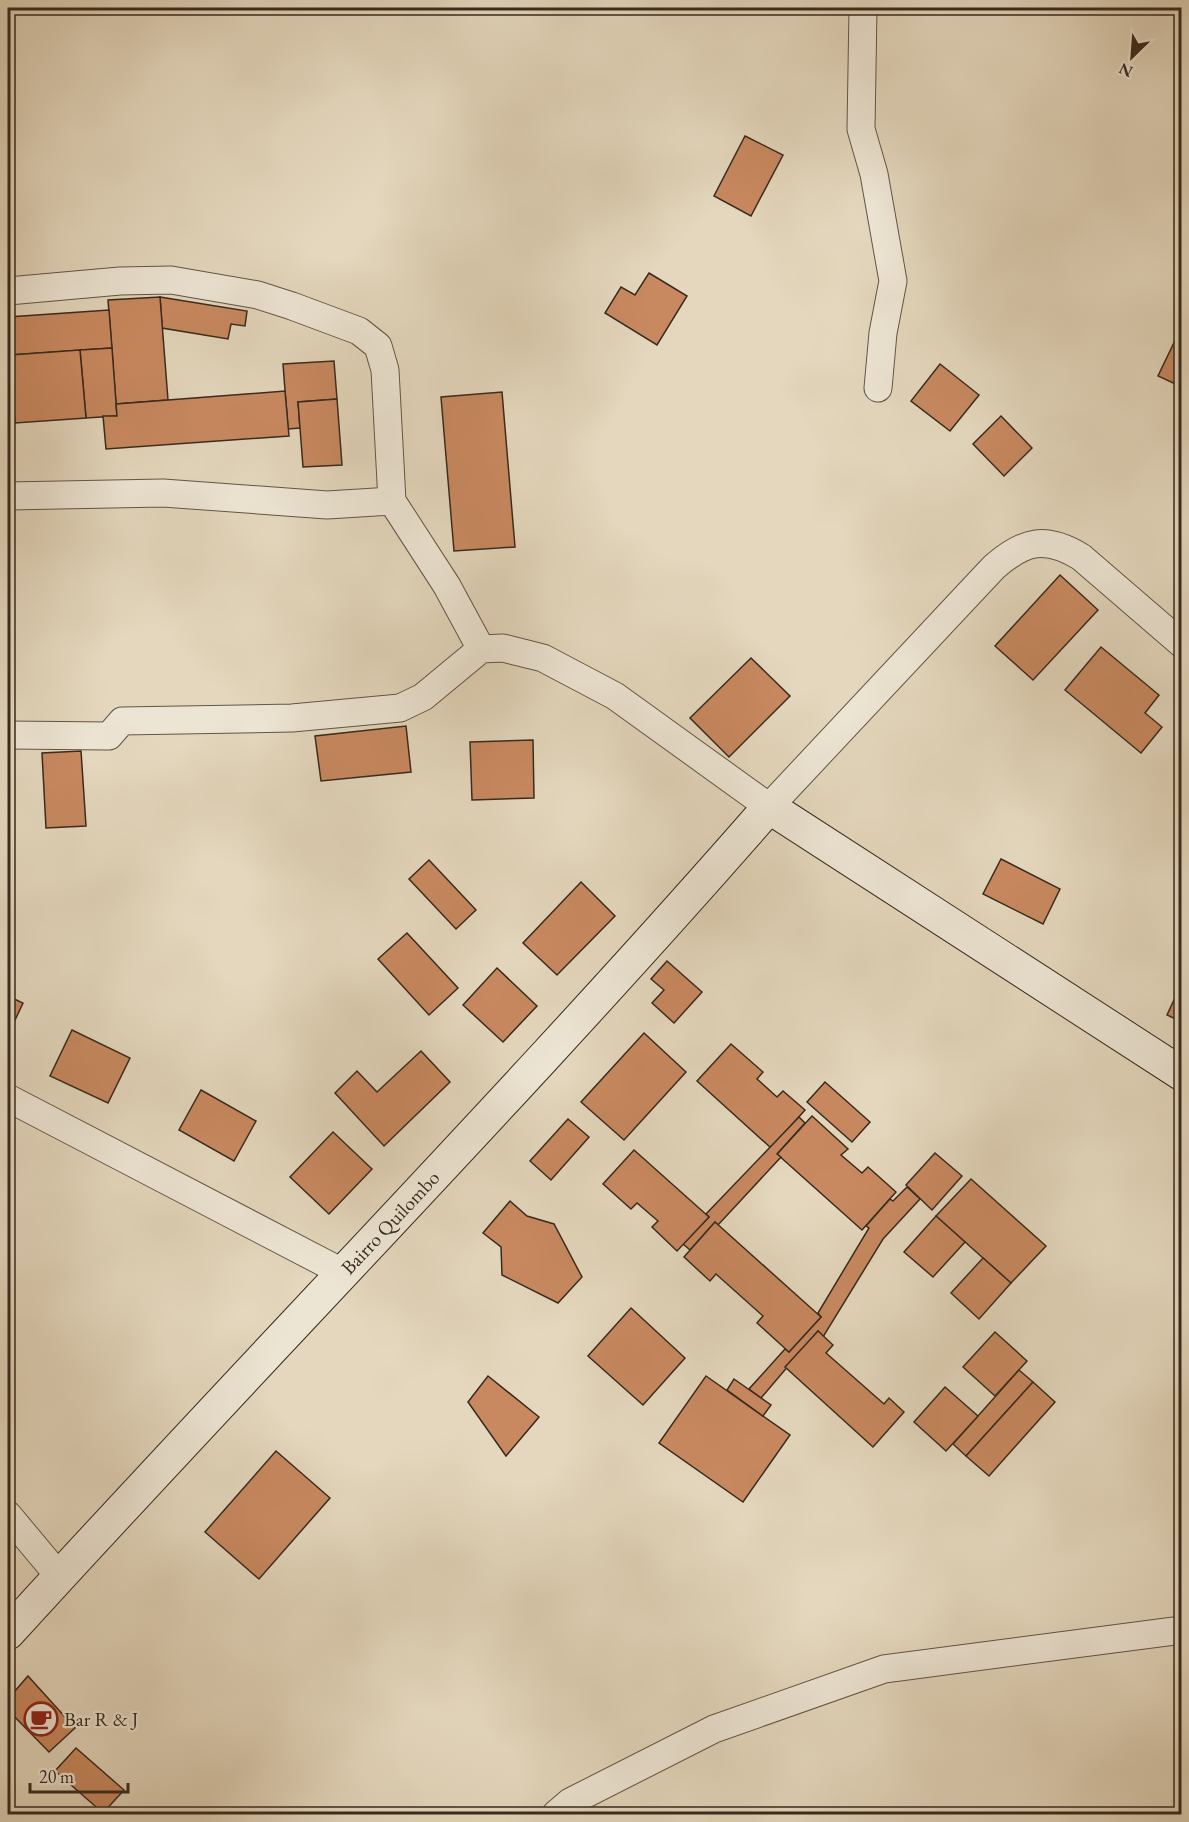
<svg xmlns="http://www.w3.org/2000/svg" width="1189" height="1822" viewBox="0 0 1189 1822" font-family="'EB Garamond',serif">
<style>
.building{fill:#c98960;stroke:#372a1e;stroke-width:1.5}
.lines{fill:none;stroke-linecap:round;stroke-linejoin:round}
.street-casing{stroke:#625546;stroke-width:29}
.secondary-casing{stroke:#372a1e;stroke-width:35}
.street{stroke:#ede5d4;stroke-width:27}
.secondary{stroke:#ede5d4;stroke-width:33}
.labels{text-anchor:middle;stroke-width:4.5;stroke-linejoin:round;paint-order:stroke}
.street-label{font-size:20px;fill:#372a1e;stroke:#ede5d4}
.poi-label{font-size:20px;fill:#372a1e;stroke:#ede5d4;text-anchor:start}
</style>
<rect width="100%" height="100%" fill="#e4d7bd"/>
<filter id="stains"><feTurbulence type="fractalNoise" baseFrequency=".00333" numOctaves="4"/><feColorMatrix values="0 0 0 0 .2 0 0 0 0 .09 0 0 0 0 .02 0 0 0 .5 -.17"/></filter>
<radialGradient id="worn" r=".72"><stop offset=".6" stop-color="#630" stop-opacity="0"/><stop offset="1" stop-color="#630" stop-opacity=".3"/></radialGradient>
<g class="building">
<path d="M745,136L783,155L751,216L714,196Z"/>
<path d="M649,273L687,296L657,345L605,313L621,287L635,295Z"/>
<path d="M160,297L247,311L245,326L231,324L228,339L162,328Z"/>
<path d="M160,297L168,400L116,404L108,300Z"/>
<path d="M109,310L112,348L10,355L8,317Z"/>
<path d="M1181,328L1182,329V387L1158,376Z"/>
<path d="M8,344L15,423H8Z"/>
<path d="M112,348L117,416L86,418L80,350Z"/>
<path d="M80,350L86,418L15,423L10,355Z"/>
<path d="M334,361L337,399L298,402L300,428L288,429L283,364Z"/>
<path d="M940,364L979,395L950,431L911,401Z"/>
<path d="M285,391L289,436L106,449L103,416H117L116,404Z"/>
<path d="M502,392L515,547L454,551L441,397Z"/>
<path d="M337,399L342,465L303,467L298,402Z"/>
<path d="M1001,416L1032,448L1004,476L973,444Z"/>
<path d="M1060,575L1098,610L1033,680L995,646Z"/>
<path d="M1101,647L1159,695L1145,713L1162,727L1141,753L1065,690Z"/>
<path d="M751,658L790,696L729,757L690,718Z"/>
<path d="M406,726L411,772L321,781L315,736Z"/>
<path d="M533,740L534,798L472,800L470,742Z"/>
<path d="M81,751L86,826L46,828L42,753Z"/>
<path d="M1001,859L1060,889L1043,924L983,894Z"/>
<path d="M429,860L476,910L456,929L409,879Z"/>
<path d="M581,882L615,916L557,975L523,943Z"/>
<path d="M407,933L458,988L429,1015L378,959Z"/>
<path d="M667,961L702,992L674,1023L652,1003L664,990L651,979Z"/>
<path d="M497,968L537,1006L503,1042L463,1005Z"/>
<path d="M1180,987L1182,988V1022L1167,1015Z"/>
<path d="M8,996L23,1003L8,1035Z"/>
<path d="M72,1030L130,1058L108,1103L50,1076Z"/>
<path d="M644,1033L686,1072L624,1140L581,1102Z"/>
<path d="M731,1044L763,1072L757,1079L777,1097L783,1091L805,1110L771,1148L697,1081Z"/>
<path d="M421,1051L450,1082L384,1146L335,1093L357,1071L377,1092Z"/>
<path d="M825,1082L870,1122L852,1142L807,1102Z"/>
<path d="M201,1090L256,1121L234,1161L179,1130Z"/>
<path d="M812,1116L848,1149L841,1155L862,1173L868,1167L896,1192L862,1230L777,1154Z"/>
<path d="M799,1117L805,1123L777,1154L781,1157L718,1225L715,1222L690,1250L683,1244L709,1217L706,1214Z"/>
<path d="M568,1119L589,1137L551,1180L530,1161Z"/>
<path d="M333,1132L372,1169L329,1214L290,1177Z"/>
<path d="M634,1150L709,1217L677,1251L652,1227L658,1221L637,1203L631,1209L603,1184Z"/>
<path d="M935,1153L962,1176L932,1210L906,1185Z"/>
<path d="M971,1179L1046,1246L1011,1283L936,1216Z"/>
<path d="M907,1187L920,1199L883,1239L823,1337L818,1331L761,1398L749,1389L785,1349L789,1352L821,1317L818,1313L869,1228L866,1226L890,1199L893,1201Z"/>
<path d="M510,1201L527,1216L554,1224L582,1277L558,1303L502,1275L501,1247L483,1233Z"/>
<path d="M936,1216L965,1242L933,1277L904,1252Z"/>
<path d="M715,1222L821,1317L789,1352L757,1323L763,1316L716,1274L710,1281L684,1257Z"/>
<path d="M983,1258L1011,1283L979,1319L951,1293Z"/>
<path d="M631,1308L685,1358L643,1405L588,1356Z"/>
<path d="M818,1331L833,1345L826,1353L884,1404L889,1398L904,1412L873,1447L785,1367Z"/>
<path d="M995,1332L1027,1361L995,1396L963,1367Z"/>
<path d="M1019,1370L1033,1382L966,1456L953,1444Z"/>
<path d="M488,1376L539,1417L506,1456L468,1402Z"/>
<path d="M706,1376L790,1435L743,1502L659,1443Z"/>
<path d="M734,1379L771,1405L763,1416L727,1390Z"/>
<path d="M1033,1382L1055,1402L989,1476L966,1456Z"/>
<path d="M945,1387L978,1416L946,1451L914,1422Z"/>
<path d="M276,1451L330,1498L259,1579L205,1532Z"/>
<path d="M28,1676L75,1728L49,1752L8,1710V1699Z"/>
<path d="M76,1748L124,1790L103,1813L55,1771Z"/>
</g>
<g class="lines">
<g class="street-casing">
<g id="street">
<path d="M863,8L861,129L874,174L893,281L883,333L878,388"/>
<path d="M8,291L120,281L171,280L258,295L292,306L359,331L378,346L385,370L392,501L447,586L481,649"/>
<path d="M8,496L163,493L327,505L392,501"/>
<path d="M8,735L109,736L122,721L292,718L400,708L423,697L481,649L503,648L543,658L615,696L769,807L994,567C1024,541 1045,535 1081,557L1182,644"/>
<path d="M8,1098L342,1272"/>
<path d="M8,1515L59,1576"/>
<path d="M556,1814L570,1802L714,1729L884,1669L1182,1630"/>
</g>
</g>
<g class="secondary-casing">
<g id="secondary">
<path id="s1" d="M8,1633C260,1356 523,1089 769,807L1182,1074"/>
</g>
</g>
<use href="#street" class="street"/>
<use href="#secondary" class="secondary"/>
</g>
<defs>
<g id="cafe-ring" transform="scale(1.725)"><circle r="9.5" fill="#ede5d4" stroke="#8f2418" stroke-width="1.5"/><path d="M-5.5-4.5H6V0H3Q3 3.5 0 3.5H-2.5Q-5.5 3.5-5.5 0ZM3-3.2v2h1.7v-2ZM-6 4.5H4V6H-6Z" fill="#8f2418"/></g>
</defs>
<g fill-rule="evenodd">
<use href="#cafe-ring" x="41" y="1719"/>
</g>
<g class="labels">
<g class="street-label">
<text dy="7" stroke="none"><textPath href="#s1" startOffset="561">Bairro Quilombo</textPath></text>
</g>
<g class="poi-label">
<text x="64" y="1726">Bar R &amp; J</text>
</g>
</g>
<rect width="1189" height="1822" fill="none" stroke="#e4d7bd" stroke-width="30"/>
<rect x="9" y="9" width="1171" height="1804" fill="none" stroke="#372a1e" stroke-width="3"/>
<rect x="15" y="15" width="1159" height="1792" fill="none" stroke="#372a1e" stroke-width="1.5"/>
<g transform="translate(1132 57) rotate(205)" stroke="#ede5d4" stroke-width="4.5" paint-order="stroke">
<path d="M0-4.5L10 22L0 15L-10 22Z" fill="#372a1e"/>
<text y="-9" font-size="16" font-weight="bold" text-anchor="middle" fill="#372a1e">N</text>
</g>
<path d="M30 1783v9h98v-9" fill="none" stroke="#372a1e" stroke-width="3"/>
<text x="39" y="1783" font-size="18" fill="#372a1e" stroke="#ede5d4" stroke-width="4.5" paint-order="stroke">20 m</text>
<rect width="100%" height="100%" filter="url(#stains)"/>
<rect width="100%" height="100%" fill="url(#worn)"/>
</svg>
